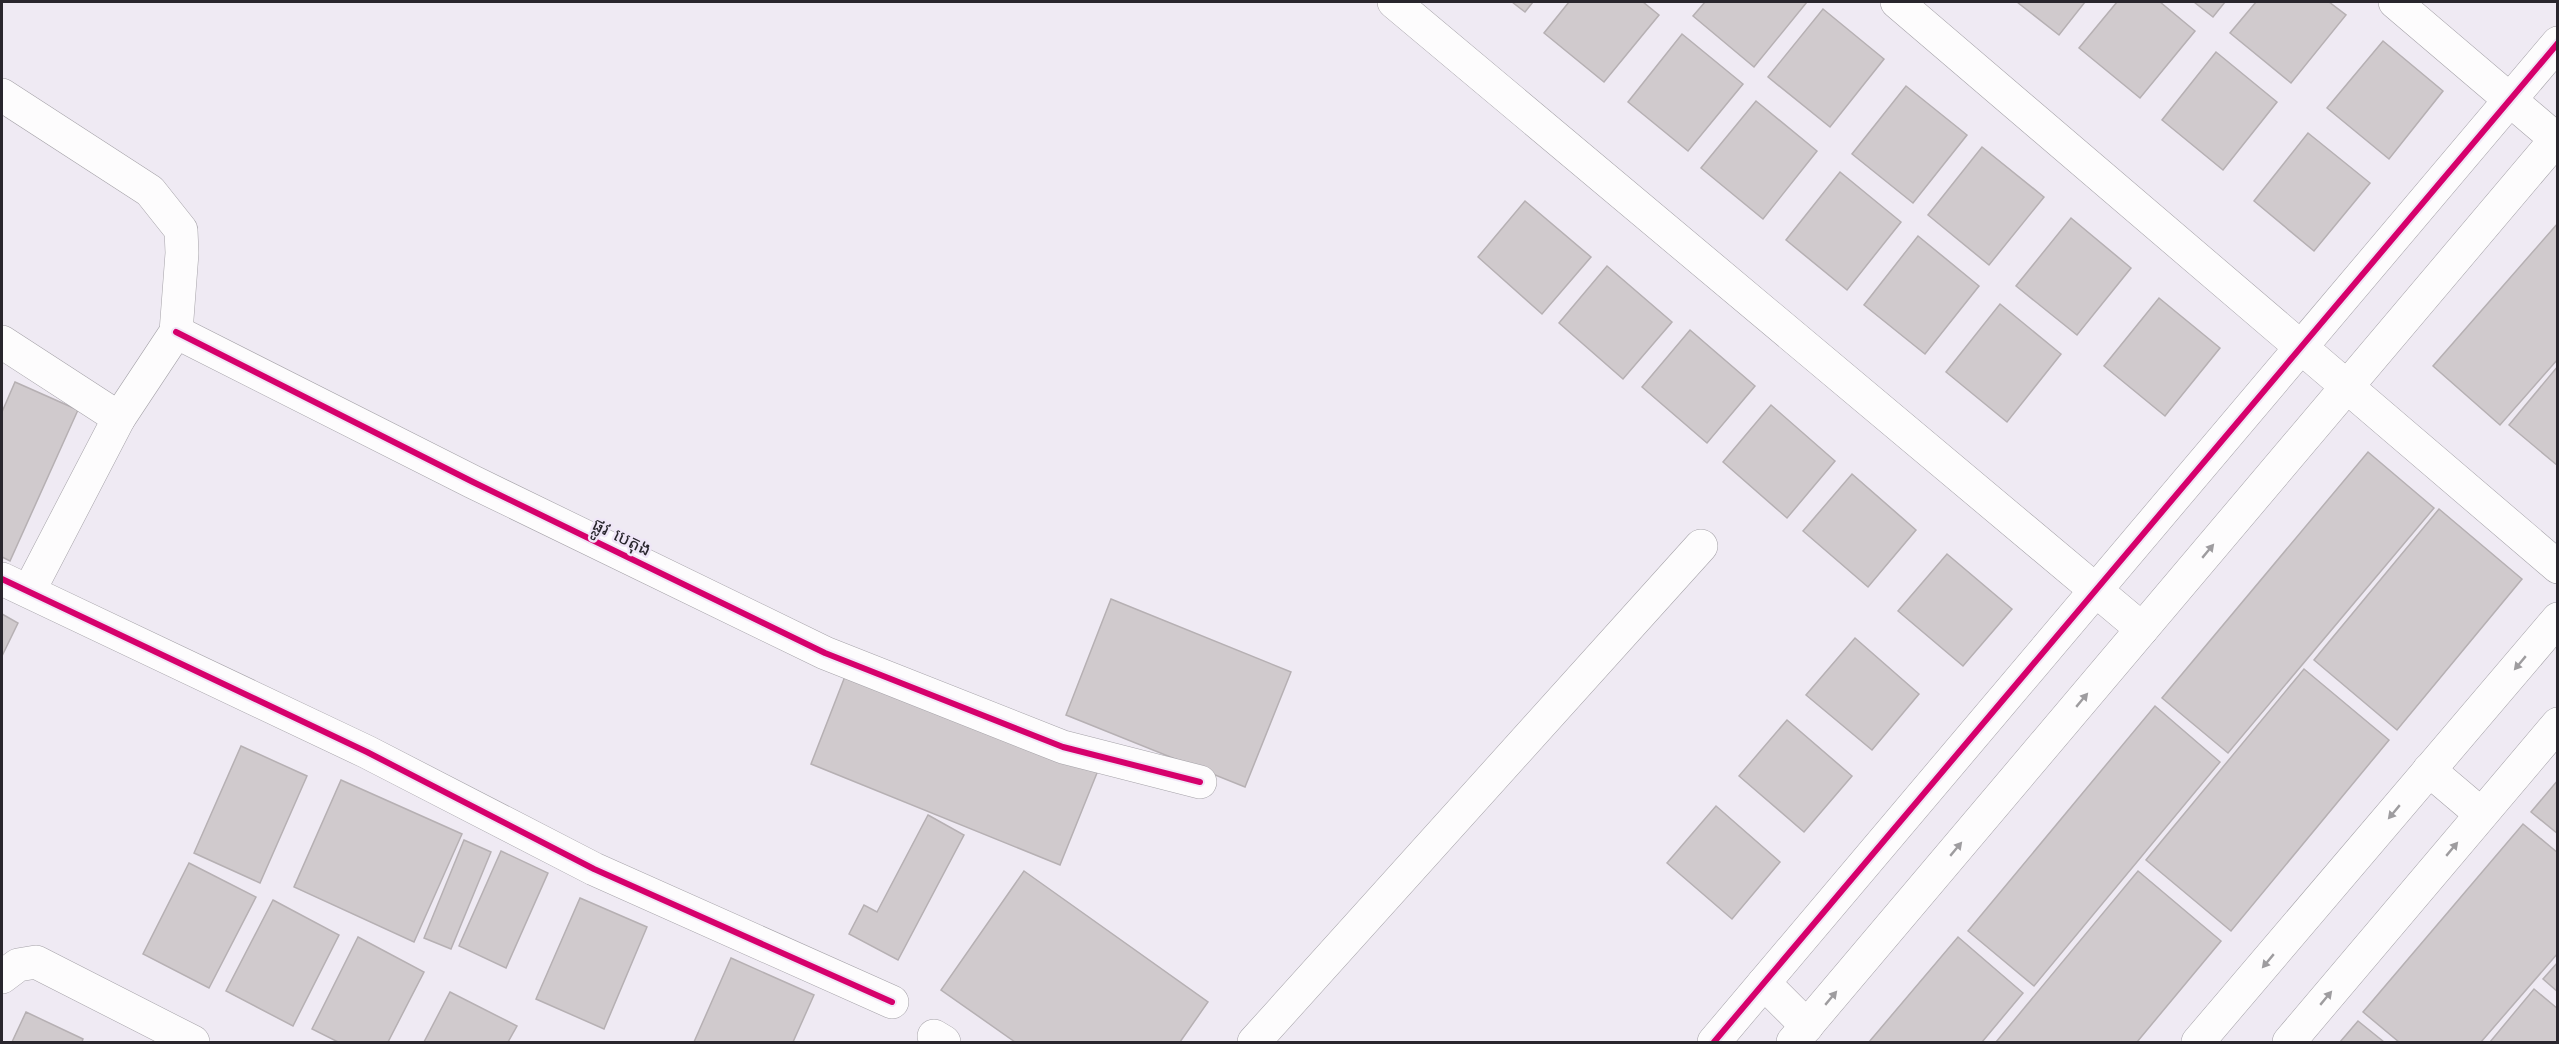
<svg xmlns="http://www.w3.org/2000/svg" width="2559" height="1044" viewBox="0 0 2559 1044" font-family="'Work Sans','Noto Sans Khmer',sans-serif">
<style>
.building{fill:#d0cacd;stroke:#b6b0b3;stroke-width:1.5}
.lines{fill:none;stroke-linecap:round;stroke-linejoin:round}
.minor-casing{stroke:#a5a2a8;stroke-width:34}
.minor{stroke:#fdfcfd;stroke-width:33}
.cycleway-casing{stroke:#efe6f7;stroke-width:10}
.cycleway{stroke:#d6006c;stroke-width:6}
.oneway{fill:#9e9c9f}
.labels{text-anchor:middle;stroke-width:5;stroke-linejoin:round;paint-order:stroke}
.street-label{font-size:18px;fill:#29262d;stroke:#efe6f7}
</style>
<rect width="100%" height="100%" fill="#efeaf3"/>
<g class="building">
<path d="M1512,2H1533L1525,12Z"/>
<path d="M1569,2H1643L1659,15L1604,82L1544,33Z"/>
<path d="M1705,2H1807L1754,67L1693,16Z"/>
<path d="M2017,2H2085L2059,35Z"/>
<path d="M2117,2H2160L2195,31L2140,98L2079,48Z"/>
<path d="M2194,2H2225L2213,17Z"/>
<path d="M2256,2H2329L2346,15L2291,83L2230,33Z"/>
<path d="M1823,9L1884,59L1830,127L1768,77Z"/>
<path d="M1682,34L1743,84L1688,151L1628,102Z"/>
<path d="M2383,41L2443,91L2389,159L2327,108Z"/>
<path d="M2216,52L2277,102L2223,170L2162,120Z"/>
<path d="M1906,86L1967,135L1913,203L1852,154Z"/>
<path d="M1756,101L1817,151L1763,219L1701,168Z"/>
<path d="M2308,133L2370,183L2314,251L2254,201Z"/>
<path d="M1982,147L2044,197L1989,265L1928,215Z"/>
<path d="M1840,172L1901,222L1847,290L1786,240Z"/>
<path d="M1525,201L1591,257L1542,314L1478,257Z"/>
<path d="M2071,218L2131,268L2077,335L2016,286Z"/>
<path d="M2558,223V359L2500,425L2433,366Z"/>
<path d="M1918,236L1979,286L1925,354L1864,305Z"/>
<path d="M1607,266L1672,322L1623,379L1559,323Z"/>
<path d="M2159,298L2220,348L2165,416L2104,366Z"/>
<path d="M2000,304L2061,354L2007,422L1946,372Z"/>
<path d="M1690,330L1755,386L1707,443L1642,387Z"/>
<path d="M2558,366V466L2509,425Z"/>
<path d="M15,382L78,410L10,561L2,557V412Z"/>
<path d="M1771,405L1835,461L1787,518L1723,462Z"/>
<path d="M2368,452L2434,508L2228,753L2162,698Z"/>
<path d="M1852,474L1916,530L1868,587L1803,531Z"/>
<path d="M2439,509L2522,579L2397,730L2314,660Z"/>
<path d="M1947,554L2012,609L1963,666L1898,611Z"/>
<path d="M1111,599L1291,672L1245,787L1066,715Z"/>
<path d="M2,614L18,623L2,656Z"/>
<path d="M1855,638L1919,694L1872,750L1806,695Z"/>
<path d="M849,666L1099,768L1060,865L811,764Z"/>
<path d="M2304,669L2389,740L2231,931L2146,860Z"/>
<path d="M2155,706L2220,762L2034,986L1968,931Z"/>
<path d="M1787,720L1852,776L1804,832L1739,776Z"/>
<path d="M241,746L307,776L260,883L194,853Z"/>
<path d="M341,780L462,834L414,942L294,887Z"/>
<path d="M2558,780V834L2531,812Z"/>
<path d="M1716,806L1780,862L1732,919L1667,863Z"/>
<path d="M928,815L964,835L898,960L849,934L864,905L877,912Z"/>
<path d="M2523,824L2558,853V953L2481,1042H2399L2363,1012Z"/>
<path d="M464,840L491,852L451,949L424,938Z"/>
<path d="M501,851L548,873L506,968L459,946Z"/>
<path d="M189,863L256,897L209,988L143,954Z"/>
<path d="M1024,871L1208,1002L1180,1042H1015L941,990Z"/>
<path d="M2138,871L2221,941L2137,1042H1996Z"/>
<path d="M580,898L647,927L604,1029L536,999Z"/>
<path d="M273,900L339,935L293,1026L226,991Z"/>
<path d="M358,937L424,972L388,1042H338L312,1029Z"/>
<path d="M1958,937L2023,993L1982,1042H1869Z"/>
<path d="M731,958L814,995L793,1042H694Z"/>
<path d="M2558,962V992L2543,979Z"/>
<path d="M2534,989L2558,1009V1042H2490Z"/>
<path d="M450,992L517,1026L508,1042H424Z"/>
<path d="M26,1012L83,1039L82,1042H12Z"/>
<path d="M2358,1021L2384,1042H2340Z"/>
</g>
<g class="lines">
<g class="minor-casing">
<g id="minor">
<path d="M1394,2L2142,629"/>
<path d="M1897,2L2558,567"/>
<path d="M2395,2L2556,139"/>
<path d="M2,95L150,191L181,230L182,253L176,332L119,418L29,591"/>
<path d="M176,332L473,482L825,653L1063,747L1200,782"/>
<path d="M2,342L119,418"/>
<path d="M2,579L367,752L594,869L892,1002"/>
<path d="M2429,770L2481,814"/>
<path d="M2,977L18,965L36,962L193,1042"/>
<path d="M1764,983L1807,1026"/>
<path d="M934,1036L944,1042"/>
<path d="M1254,1042L1701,546"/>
<path d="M1714,1042L2558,43"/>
<path d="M1793,1042L2558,137"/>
<path d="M2198,1042L2558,619"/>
<path d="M2289,1042L2558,724"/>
</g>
</g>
<use href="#minor" class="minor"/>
<g class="cycleway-casing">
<g id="cycleway">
<path d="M176,332L473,482L825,653L1063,747L1200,782"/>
<path d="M2,579L367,752L594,869L892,1002"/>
<path d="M1714,1042L2558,43"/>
</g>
</g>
<use href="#cycleway" class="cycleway"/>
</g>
<defs><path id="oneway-solid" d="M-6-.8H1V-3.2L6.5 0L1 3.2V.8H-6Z" transform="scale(1.5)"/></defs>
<g class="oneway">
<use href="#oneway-solid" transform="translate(2208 551) rotate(-50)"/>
<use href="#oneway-solid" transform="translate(2520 663) rotate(130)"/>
<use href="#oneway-solid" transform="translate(2082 700) rotate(-50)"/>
<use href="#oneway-solid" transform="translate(2394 812) rotate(130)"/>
<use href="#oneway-solid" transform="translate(1956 849) rotate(-50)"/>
<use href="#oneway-solid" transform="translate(2452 849) rotate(-50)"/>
<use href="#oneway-solid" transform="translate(2268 961) rotate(130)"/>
<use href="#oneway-solid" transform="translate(1831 998) rotate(-50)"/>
<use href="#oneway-solid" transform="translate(2326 998) rotate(-50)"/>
</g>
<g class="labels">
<g class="street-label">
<text transform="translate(622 537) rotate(26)" y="6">ផ្លូវ បេតុង</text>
</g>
</g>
<rect width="2559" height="1044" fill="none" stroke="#29262d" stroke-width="6"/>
</svg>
